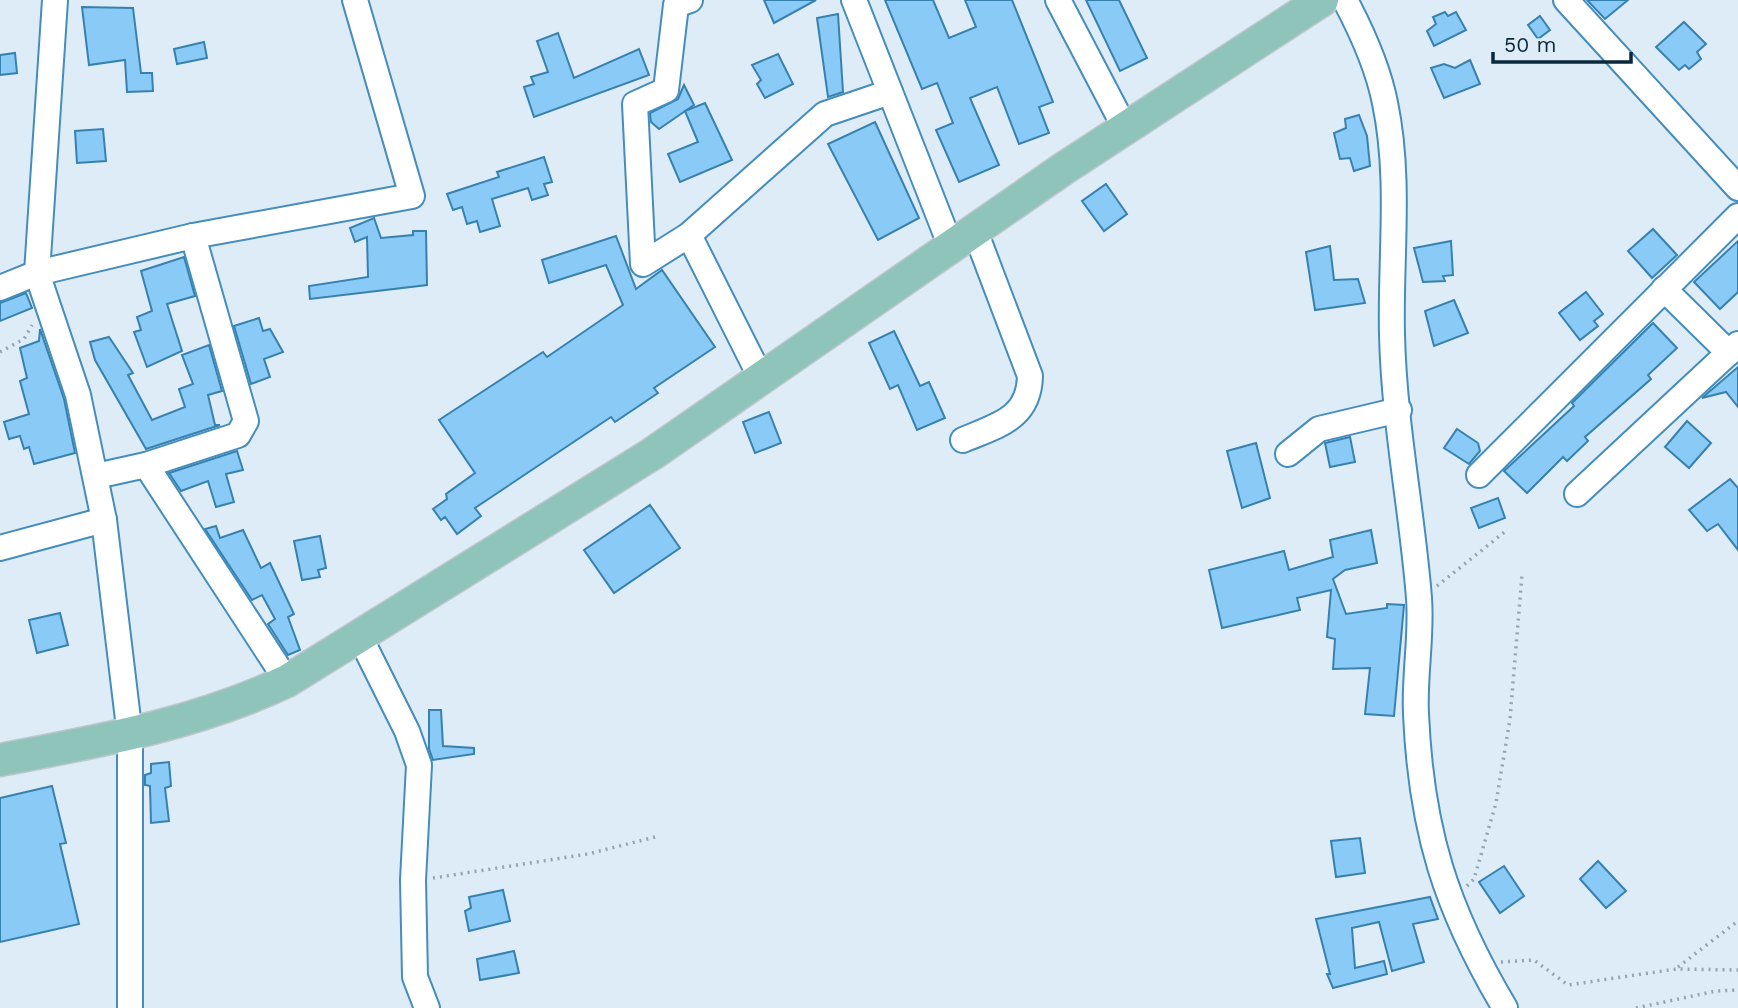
<svg xmlns="http://www.w3.org/2000/svg" width="1738" height="1008" viewBox="0 0 1738 1008" font-family="'Work Sans',sans-serif">
<style>
.building{fill:#8acaf7;stroke:#3781af;stroke-width:2}
.lines{fill:none;stroke-linecap:round;stroke-linejoin:round}
.minor-casing{stroke:#448dbd;stroke-width:28}
.major-casing{stroke:#bfc7cc;stroke-width:35}
.path{stroke:#91a5b3;stroke-width:3.5;stroke-dasharray:2 5;stroke-linecap:butt}
.minor{stroke:#fff;stroke-width:24}
.major{stroke:#8ec4ba;stroke-width:32}
</style>
<rect width="100%" height="100%" fill="#deecf7"/>
<g class="building">
<path d="M764,0H816L774,23Z"/>
<path d="M885,0H933L949,38L976,27L965,0H1012L1053,102L1039,107L1049,133L1019,144L997,87L970,98L999,165L959,182L936,130L953,123L937,83L922,89Z"/>
<path d="M1086,0H1119L1147,58L1120,71Z"/>
<path d="M1587,0H1628L1605,19Z"/>
<path d="M82,7L133,8L141,73H152L153,91L127,92L125,60L89,65Z"/>
<path d="M1445,12L1448,16L1456,12L1466,30L1434,46L1427,31L1436,24L1433,17Z"/>
<path d="M838,14L843,92L828,97L817,18Z"/>
<path d="M1540,16L1550,30L1538,39L1528,25Z"/>
<path d="M1684,22L1706,44L1697,52L1701,59L1689,69L1685,65L1679,70L1656,47Z"/>
<path d="M558,33L574,78L639,49L649,75L534,117L524,87L534,84L531,77L548,72L537,41Z"/>
<path d="M204,42L207,58L177,64L174,49Z"/>
<path d="M15,53L17,73L0,75V55Z"/>
<path d="M778,54L793,84L765,98L757,84L761,80L752,65Z"/>
<path d="M1470,60L1480,84L1444,98L1431,68L1444,64L1455,68Z"/>
<path d="M684,85L694,105L659,129L651,122L650,113L678,99Z"/>
<path d="M705,103L732,160L680,182L668,154L698,142L685,111Z"/>
<path d="M1359,115L1367,136L1370,166L1354,171L1350,158L1340,159L1334,133L1346,128L1345,119Z"/>
<path d="M875,122L919,218L878,240L828,144Z"/>
<path d="M103,129L106,161L77,163L75,131Z"/>
<path d="M544,157L552,182L544,184L548,195L532,200L528,188L492,199L500,226L480,232L477,221L467,224L462,207L453,210L447,194L499,177L497,172Z"/>
<path d="M1106,184L1127,214L1104,231L1082,201Z"/>
<path d="M374,218L381,238L413,235V231H426L427,285L310,299L309,286L368,277L367,237L355,242L350,228Z"/>
<path d="M1653,229L1677,255L1652,278L1628,251Z"/>
<path d="M616,236L636,289L662,270L715,347L654,388L658,393L615,422L611,417L475,508L481,516L457,534L445,517L441,520L433,509L447,499L446,494L475,473L439,420L543,352L547,357L623,305L606,265L549,283L542,260Z"/>
<path d="M1451,241L1453,275L1443,276L1445,281L1423,282L1414,248Z"/>
<path d="M1738,241V292L1720,309L1694,282Z"/>
<path d="M1330,246L1334,280L1358,279L1365,303L1315,310L1306,252Z"/>
<path d="M184,257L195,296L167,304L182,351L147,367L134,332L141,330L137,317L152,311L141,271Z"/>
<path d="M1586,292L1603,314L1594,321L1598,326L1580,340L1559,313Z"/>
<path d="M26,293L32,308L0,321V303Z"/>
<path d="M1454,300L1468,333L1434,346L1425,311Z"/>
<path d="M259,318L263,331L270,329L283,352L264,359L270,377L251,384L234,326Z"/>
<path d="M1653,323L1677,348L1648,375L1651,379L1585,437L1588,441L1567,461L1563,457L1527,493L1504,471L1574,406L1572,403Z"/>
<path d="M40,329L64,399L75,453L34,464L29,447L24,449L20,436L9,439L4,422L29,414L20,381L27,378L20,348L39,341Z"/>
<path d="M894,331L920,386L929,382L945,418L917,430L898,385L890,389L869,343Z"/>
<path d="M109,337L133,373L128,375L152,420L185,407L179,389L193,384L182,355L209,345L222,391L208,395L215,425H220L146,449L95,360L90,342Z"/>
<path d="M1738,367V407L1726,392L1702,398Z"/>
<path d="M769,412L781,443L755,453L743,422Z"/>
<path d="M1687,421L1711,443L1689,468L1665,447Z"/>
<path d="M1457,429L1478,443L1480,451L1469,464L1444,448Z"/>
<path d="M1350,437L1355,462L1330,467L1325,443Z"/>
<path d="M1256,443L1270,498L1242,508L1227,451Z"/>
<path d="M237,451L243,470L226,474L234,502L216,507L208,481L181,491L169,473Z"/>
<path d="M1730,479L1738,488V550L1718,524L1707,531L1689,510Z"/>
<path d="M1498,498L1505,518L1479,528L1471,508Z"/>
<path d="M650,505L680,548L614,593L584,550Z"/>
<path d="M216,526L220,538L243,530L261,568L270,563L294,614L288,617L300,650L288,655L268,624L275,619L262,595L252,600L205,529Z"/>
<path d="M1371,530L1377,563L1345,570L1333,579L1346,614L1387,608V604L1404,605L1394,716L1365,714L1370,668L1333,669L1335,639L1327,637L1331,590L1297,598L1300,610L1222,628L1209,570L1284,551L1289,570L1333,557L1330,540Z"/>
<path d="M320,536L326,568L318,570L320,577L302,580L294,541Z"/>
<path d="M60,613L68,645L37,653L29,620Z"/>
<path d="M429,710H441L443,746L474,748V754L433,760L429,749Z"/>
<path d="M169,762L171,786L165,788L169,821L151,823L150,786L145,785V775L151,773V764Z"/>
<path d="M52,786L66,843L60,844L79,924L0,942V798Z"/>
<path d="M1360,838L1365,873L1336,877L1331,841Z"/>
<path d="M1598,861L1626,891L1606,908L1580,879Z"/>
<path d="M1504,866L1524,896L1500,913L1479,882Z"/>
<path d="M503,890L510,921L469,931L465,911L471,908L469,897Z"/>
<path d="M1430,897L1438,919L1413,924L1424,962L1392,971L1379,922L1352,928L1355,968L1384,961L1387,974L1333,988L1327,974H1330L1316,919Z"/>
<path d="M514,951L519,973L480,980L477,959Z"/>
</g>
<g class="lines">
<g class="minor-casing">
<g id="minor">
<path d="M55,0L37,273L78,395L104,520L130,736V1008"/>
<path d="M690,0L676,5L666,90L635,104L643,264L689,235L825,114L890,92"/>
<path d="M854,0L951,247"/>
<path d="M1058,0L1125,128"/>
<path d="M1345,0C1362,32 1378,67 1385,103C1401,179 1390,259 1392,335C1394,423 1412,510 1419,598C1422,636 1414,676 1416,714C1421,830 1446,909 1505,1008"/>
<path d="M1566,0L1738,188"/>
<path d="M689,235L761,378"/>
<path d="M0,288L37,273L193,236L412,196L355,0"/>
<path d="M1664,289L1729,353"/>
<path d="M963,440C998,425 1029,419 1030,376L975,231"/>
<path d="M1288,454L1319,429L1399,410"/>
<path d="M146,465L238,435L246,421L193,236"/>
<path d="M1479,475L1738,216"/>
<path d="M96,476L146,465L287,681"/>
<path d="M1577,494L1738,344"/>
<path d="M0,548L104,520"/>
<path d="M360,637L407,731L419,765L413,880L415,977L427,1008"/>
</g>
</g>
<g class="major-casing">
<path id="major" d="M0,760C99,741 196,724 287,681L652,454L1063,169L1322,0"/>
</g>
<g class="path">
<path d="M0,352L24,339L32,325"/>
<path d="M1437,586L1507,530"/>
<path d="M433,878L588,854L659,836"/>
<path d="M1467,886L1474,879L1496,803L1510,719L1522,575"/>
<path d="M1501,962L1534,960L1568,985L1676,969L1738,970"/>
<path d="M1678,967L1738,921"/>
<path d="M1636,1008L1716,991L1738,990"/>
</g>
<use href="#minor" class="minor"/>
<use href="#major" class="major"/>
</g>
<path d="M1493 52v10h138v-10" fill="none" stroke="#09293c" stroke-width="3.5"/>
<text x="1504" y="52" font-size="21" fill="#09293c" stroke="#deecf7" stroke-width="5" paint-order="stroke">50 m</text>
</svg>
